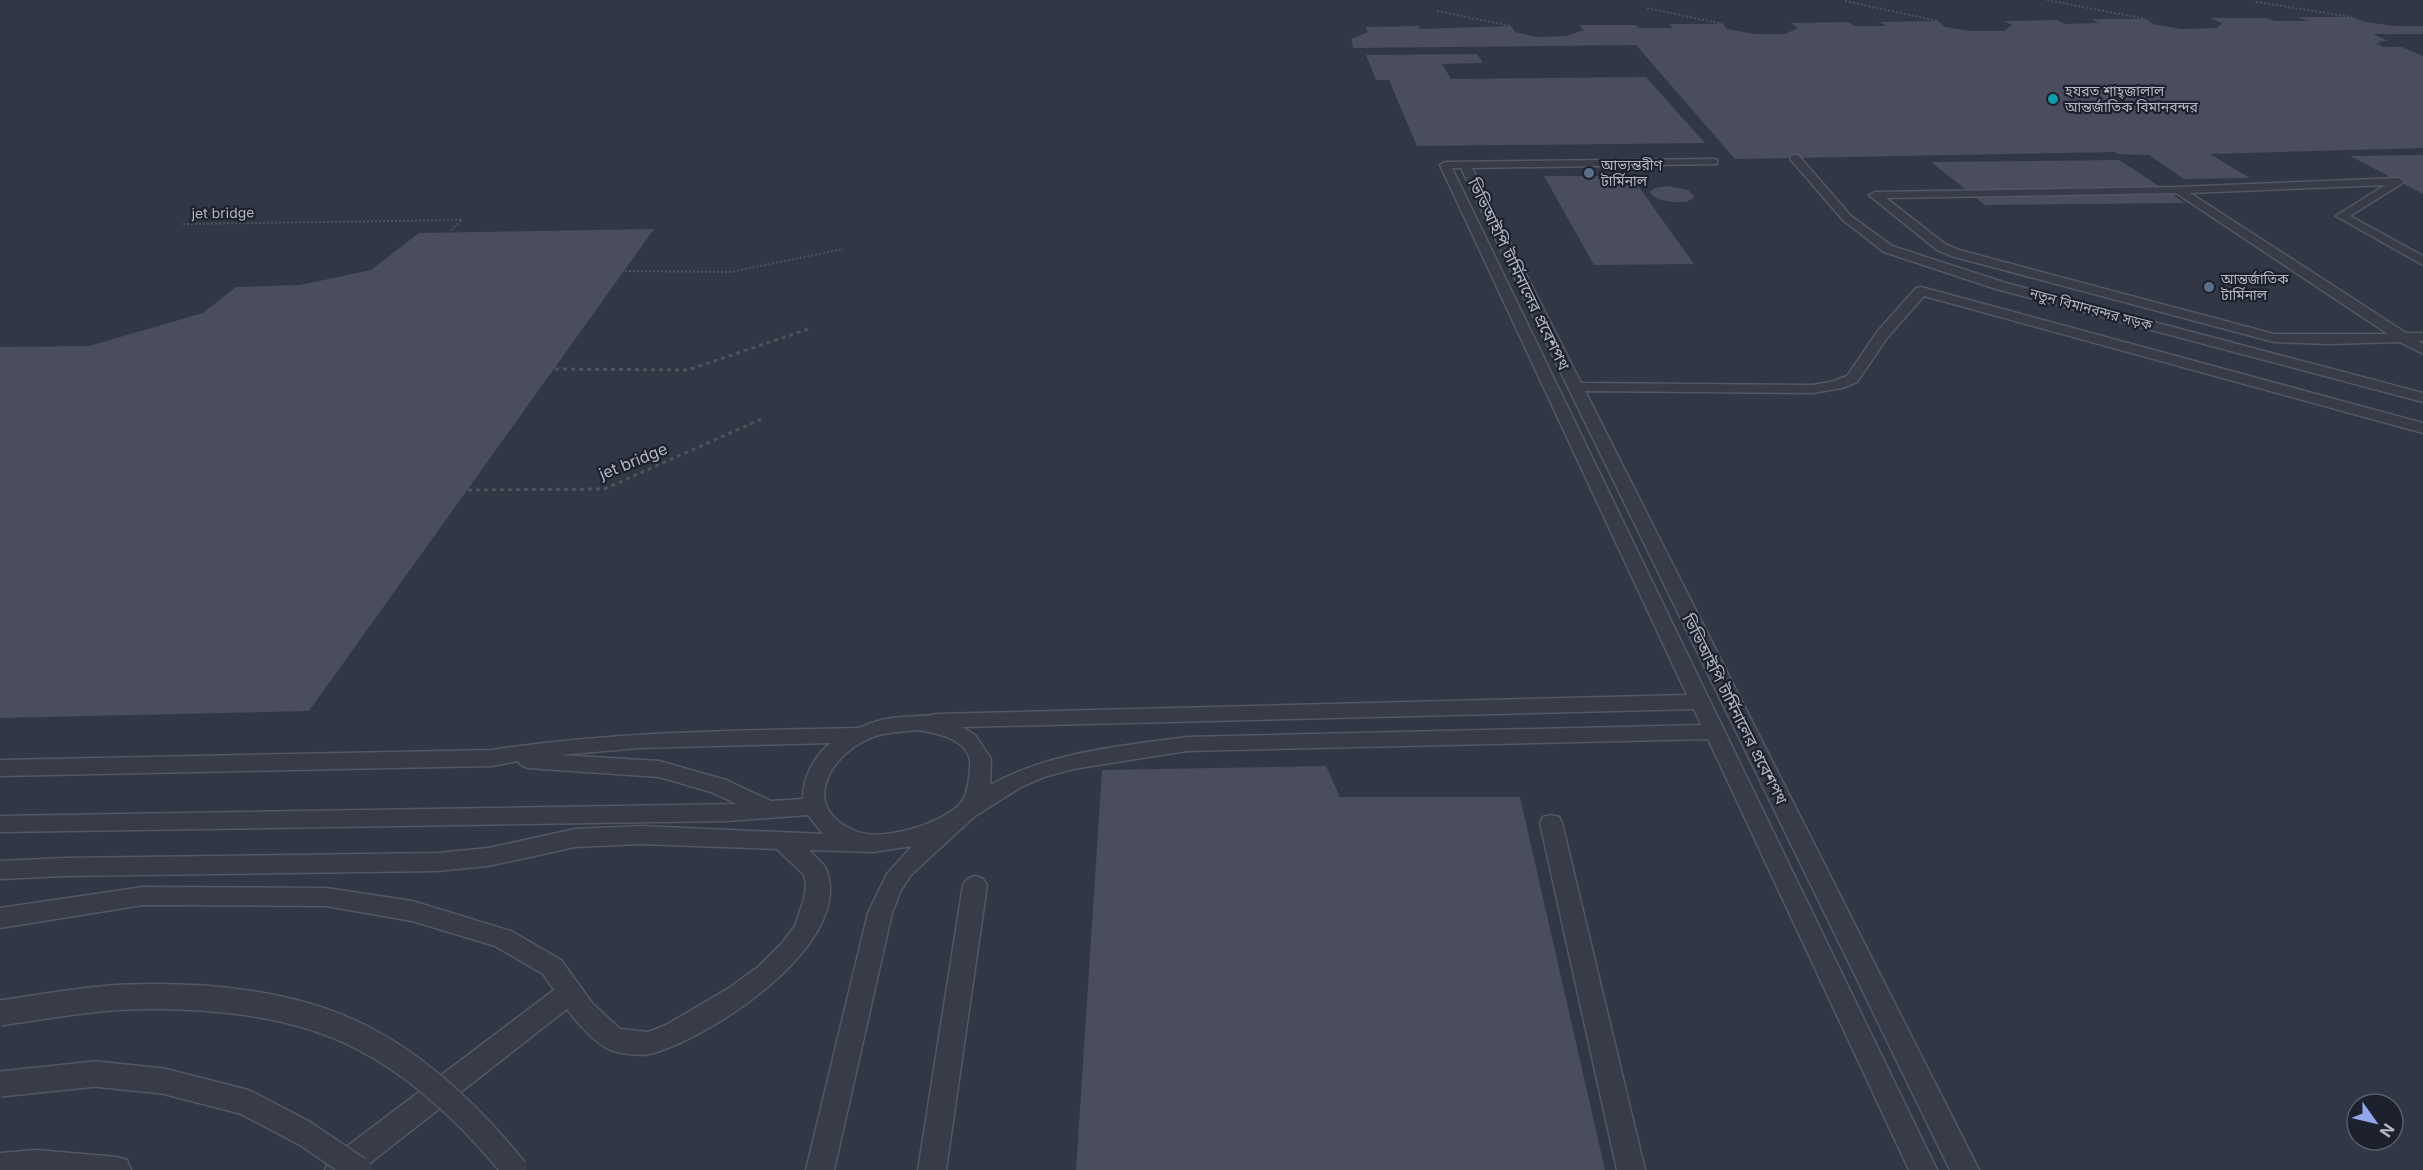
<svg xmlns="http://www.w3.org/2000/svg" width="2423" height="1170" viewBox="0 0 2423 1170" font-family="Inter,'Noto Sans Bengali',sans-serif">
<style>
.airport{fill:#323745;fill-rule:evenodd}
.building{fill:#494d5e}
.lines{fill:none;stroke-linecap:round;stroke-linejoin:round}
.service-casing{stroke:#535763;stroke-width:3}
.path-far1{stroke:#48555a;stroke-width:2;stroke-dasharray:2 2;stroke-linecap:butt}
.path{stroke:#48555a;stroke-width:3;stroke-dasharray:4 4;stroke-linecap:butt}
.service{fill:#383c48;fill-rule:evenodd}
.service-bridge-casing{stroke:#535763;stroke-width:28;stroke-linecap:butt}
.service-bridge{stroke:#383c48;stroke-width:25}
.culture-dot{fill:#0f9aa8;stroke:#1d212d;stroke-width:2}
.service-dot{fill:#5c6f8a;stroke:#1d212d;stroke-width:2}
.labels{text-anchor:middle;stroke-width:4.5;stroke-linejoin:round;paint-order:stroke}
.far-poi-label{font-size:14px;fill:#b3b7c4;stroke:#1d212d;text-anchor:start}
.far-street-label{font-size:14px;fill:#b3b7c4;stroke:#1d212d}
.street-label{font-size:16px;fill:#b3b7c4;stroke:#1d212d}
</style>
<rect width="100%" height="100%" fill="#242a38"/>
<path class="airport" d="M0,0H2423V1170H0ZM2357,1104H2393V1140H2357Z"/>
<g class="building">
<path d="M2297,17H2352L2365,22L2395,26H2423V34H2373L2388,41H2377L2382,43H2375L2383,47H2401L2423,56V148L2210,154L2250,178L2184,179L2149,155L2117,154L2116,152L1735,159L1636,45L1353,48L1351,39L1368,32L1365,27L1419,26L1420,29L1511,26L1515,32L1537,37L1567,36L1583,30L1579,25H1636L1639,28H1673L1669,24H1723L1727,29L1754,34H1785L1798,28L1791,23L1848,22L1855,26H1887L1879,22L1938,21L1945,27L1971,31H2004L2012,25L2004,21L2057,20L2065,24L2098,23L2092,19H2146L2153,24L2181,29L2217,28L2222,23L2210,18H2266L2275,21H2308Z"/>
<path d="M1477,54L1483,63L1442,64L1451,79L1646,77L1705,143L1417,146L1389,80H1376L1366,55Z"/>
<path d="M2423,155V194L2350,156Z"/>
<path d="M2119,160L2185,203L1985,205L1931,162Z"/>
<path d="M1544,176H1631L1694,264L1594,265Z"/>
<path d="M1667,186L1688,190L1694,196V198L1686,202H1672L1658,199L1651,194L1650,192L1655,188Z"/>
<path d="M654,229L309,711L0,718V347L89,346L203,313L236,287L300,285L371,270L419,233Z"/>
<path d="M1326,766L1340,797H1520L1605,1170H1076L1102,770Z"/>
</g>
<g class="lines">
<g class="service-casing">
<g id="service">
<path d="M1795,155L1799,156L1851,216L1892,246L2006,283L2423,393V402L1996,289L1884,252L1843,220L1791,160V156Z"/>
<path d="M1713,159L1717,160V164L1472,168L1581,383L1813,385L1834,381L1847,376L1877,332L1916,288L1921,287L2423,423V433L1924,296L1887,338L1857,382L1842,388L1813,393L1585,391L1979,1170H1950L1461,168H1452L1937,1170H1909L1708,739L1187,751L1073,769L1044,777L1021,787L975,816L911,875L901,890L892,913L834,1170H806L868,913L887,874L912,846L873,852L809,850C815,857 824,863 827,871C853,945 709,1039 650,1054C641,1056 624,1054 614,1051C599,1048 576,1022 567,1009L361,1170H325L329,1160L554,990L543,974L495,946L412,921L326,906L143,905L0,928V908L143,887L326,888L412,901L511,931L561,960L592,1003L620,1029L648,1032L666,1025L729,988L758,967L782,943L795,926L804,899L806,885L804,875L777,849L641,844L575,847L488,866L437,871L64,876L0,879V861L64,858L437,853L488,848L575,829L641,826L823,834L808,815L727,821L0,832V816L737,804L711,792L659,777L528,768L521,765L518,761L492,766L0,776V760L492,750C615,731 734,731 858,728C867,725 877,720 887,719C904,715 921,718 936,714L1687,695L1440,165L1445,162ZM1694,709L1701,725L1187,737C1120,746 1050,752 990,785L991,759L975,735L962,727ZM918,730C936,733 965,738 970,760C971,765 969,773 969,778C968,787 966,797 960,804C939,825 880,843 853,830C803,808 826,761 864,741C880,732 899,732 918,730ZM831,743C815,754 802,779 803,799L771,801L726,780L659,761L560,755L639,748Z"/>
<path d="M2398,178L2404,181L2401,184L2350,216L2423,256V265L2336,216L2385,185L2190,193L2406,333H2423V341H2418L2423,344V354L2400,342L2329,344L2274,342L1951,256L1937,250L1869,195L1875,192L2178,187ZM2176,193L2388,334H2274L1959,250L1945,244L1886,198Z"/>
<path d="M1551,815L1559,817L1562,823L1645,1170H1617L1540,823L1543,817Z"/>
<path d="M975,876L983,879L987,885L946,1170H918L963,885L967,879Z"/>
<path d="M36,1150L117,1157L127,1160L131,1170H0V1153Z"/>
</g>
</g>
<g class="path-far1">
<path d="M2047,0L2146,19"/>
<path d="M1845,1L1938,21"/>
<path d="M2256,2L2352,17"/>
<path d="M1647,8L1723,24"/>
<path d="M1437,11L1511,26"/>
<path d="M183,224L462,220L449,232"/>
<path d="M625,271L731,272L843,249"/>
</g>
<g class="path">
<path d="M555,369L688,370L811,328"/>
<path d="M468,490L604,489L764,418"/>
</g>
<use href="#service" class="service"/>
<g class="service-bridge-casing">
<g id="service-bridge">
<path d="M0,1013C42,1007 84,999 126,997C203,994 292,1002 361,1037C422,1068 472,1117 515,1170"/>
<path d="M0,1084L95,1074L163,1081L245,1102L304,1133L359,1170"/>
</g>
</g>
<use href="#service-bridge" class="service-bridge"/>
</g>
<circle class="culture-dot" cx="2053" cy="99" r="6"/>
<g class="service-dot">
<circle cx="1589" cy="173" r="6"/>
<circle cx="2209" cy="287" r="6"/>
</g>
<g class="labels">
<g class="far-poi-label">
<text x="2065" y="96">হযরত শাহ্‌জালাল<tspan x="2065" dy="16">আন্তর্জাতিক বিমানবন্দর</tspan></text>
<text x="1601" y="170">আভ্যন্তরীণ<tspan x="1601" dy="16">টার্মিনাল</tspan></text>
<text x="2221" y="284">আন্তর্জাতিক<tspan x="2221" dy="16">টার্মিনাল</tspan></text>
</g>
<g class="far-street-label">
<text transform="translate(223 213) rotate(-1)" y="5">jet bridge</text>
<text transform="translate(2091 309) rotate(15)" y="5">নতুন বিমানবন্দর সড়ক</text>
</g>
<g class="street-label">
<text transform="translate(1519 274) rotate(64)" y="6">ভিভিআইপি টার্মিনালের প্রবেশপথ</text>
<text transform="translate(633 461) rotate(-22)" y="6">jet bridge</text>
<text transform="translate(1735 709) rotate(63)" y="6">ভিভিআইপি টার্মিনালের প্রবেশপথ</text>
</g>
</g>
<g transform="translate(2375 1122) rotate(124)"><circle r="28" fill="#1d212d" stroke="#595d69" stroke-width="1.5"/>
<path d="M0-4.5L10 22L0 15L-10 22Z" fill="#91a6eb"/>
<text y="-9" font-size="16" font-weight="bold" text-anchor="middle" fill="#b3b7c4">N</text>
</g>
</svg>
